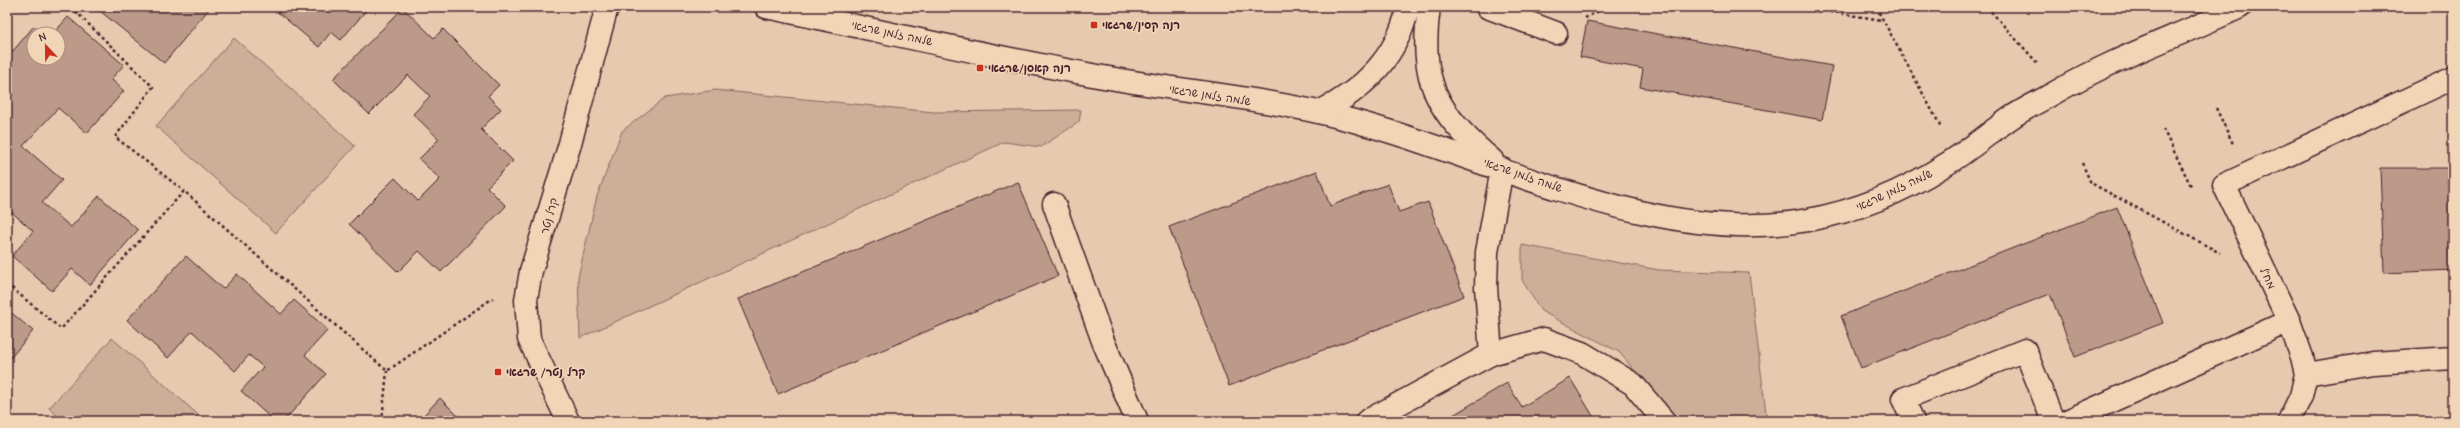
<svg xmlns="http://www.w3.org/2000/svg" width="2460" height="428" viewBox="0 0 2460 428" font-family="'Comic Neue','Playpen Sans Hebrew',sans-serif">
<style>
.park{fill:#ccae99;stroke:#8b6662}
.building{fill:#bb9a8a;stroke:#4a1f2b}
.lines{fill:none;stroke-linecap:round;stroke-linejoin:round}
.minor-casing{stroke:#4a1f2b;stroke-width:25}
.path{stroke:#4a1f2b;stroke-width:2.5;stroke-dasharray:3 3;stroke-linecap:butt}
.minor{stroke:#f0d5b7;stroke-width:22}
.poi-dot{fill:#c8321e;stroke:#f0d5b7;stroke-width:1.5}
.labels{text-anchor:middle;stroke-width:3.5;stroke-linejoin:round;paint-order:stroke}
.poi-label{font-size:11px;font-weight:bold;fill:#4a1f2b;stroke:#f0d5b7;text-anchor:start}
.street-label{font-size:11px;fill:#4a1f2b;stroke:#f0d5b7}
</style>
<rect width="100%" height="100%" fill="#e6caaf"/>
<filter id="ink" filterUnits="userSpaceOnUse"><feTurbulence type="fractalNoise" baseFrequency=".025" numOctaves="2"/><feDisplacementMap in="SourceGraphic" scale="8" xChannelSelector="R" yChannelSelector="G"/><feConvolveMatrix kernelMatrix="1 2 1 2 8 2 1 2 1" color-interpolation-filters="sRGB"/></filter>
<g filter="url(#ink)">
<g class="park">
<path d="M234,38L355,146L276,233L156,126Z"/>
<path d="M715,90L934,112L1081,110L1079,122L1041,147L1004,142L580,338L578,277L597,196L622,131L665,98Z"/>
<path d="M1522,245L1659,270L1749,273L1767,421H1677L1619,352L1541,311L1522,280Z"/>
<path d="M112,338L205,421H63L49,408Z"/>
</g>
<g class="building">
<path d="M104,7H207L209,9L164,63L100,11Z"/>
<path d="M275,7H369L341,40L331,32L319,47L274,9Z"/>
<path d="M403,8L434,38L443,29L499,85L488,96L501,109L481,129L513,161L487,187L506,206L441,272L419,251L398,272L349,224L395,178L418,201L440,179L419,159L439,139L413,114L430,96L408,75L369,114L333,79Z"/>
<path d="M68,17L124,65L111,79L124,91L87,133L58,108L23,146L62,180L42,203L71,227L99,196L138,230L90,285L72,269L52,291L12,256L33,231L7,208V58L34,26L43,34H34V58H58V34H53Z"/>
<path d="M1587,21L1832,66L1822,120L1640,87L1643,69L1580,57Z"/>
<path d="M2380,168H2453V270L2384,273Z"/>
<path d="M1317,171L1330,206L1388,184L1399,212L1428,202L1464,296L1229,386L1169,227Z"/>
<path d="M1018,182L1058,276L778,394L738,299Z"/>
<path d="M2117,207L2163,323L2075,357L2050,294L1861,368L1841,316Z"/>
<path d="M186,256L223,289L237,274L281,314L294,300L328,330L305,355L326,374L284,421H274L241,391L263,367L249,355L235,371L192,331L168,358L127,320Z"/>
<path d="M7,309L33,331L7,362Z"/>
<path d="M1570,378L1596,421H1443L1507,383L1522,407Z"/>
<path d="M440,398L463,421H418Z"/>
</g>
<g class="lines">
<g class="minor-casing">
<g id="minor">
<path d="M766,7C873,29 979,54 1087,74C1163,89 1242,95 1318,112C1473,146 1648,250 1808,220C1857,211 1904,191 1945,165C1970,150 1991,131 2015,115C2028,107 2042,100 2056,92C2114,58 2179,36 2240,7"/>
<path d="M1429,7C1419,82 1436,112 1492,160"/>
<path d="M1487,7L1556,33"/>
<path d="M1319,112C1363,91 1398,56 1408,7"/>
<path d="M1054,204L1103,341L1137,421"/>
<path d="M1491,354L1486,287L1487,252L1502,169"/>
<path d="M2306,374L2373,363L2453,358"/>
<path d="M568,421L529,339L526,300L531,271L569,147L607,7"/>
<path d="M1367,421L1491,354L1544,339L1582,353L1633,384L1664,421"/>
<path d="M1913,421L1903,399L2025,350L2053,421"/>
<path d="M2067,421L2289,321"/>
<path d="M2289,421L2301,396L2306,374L2302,357L2289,321L2224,185L2453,78"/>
</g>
</g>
<g class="path">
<path d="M71,7L153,87L115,137L184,191"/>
<path d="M1800,7L1882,20"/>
<path d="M1876,7L1941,127"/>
<path d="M1987,7L2039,65"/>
<path d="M1585,18L1606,7"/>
<path d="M2216,108L2234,146"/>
<path d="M2163,129L2192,188"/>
<path d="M2082,163L2091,183L2220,253"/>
<path d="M7,284L61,329L184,191L387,371L493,298"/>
<path d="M382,421L387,371"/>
</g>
<use href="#minor" class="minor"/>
</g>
</g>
<g class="poi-dot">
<rect x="1090" y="21" width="8" height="8" rx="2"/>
<rect x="976" y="64" width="8" height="8" rx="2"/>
<rect x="494" y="368" width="8" height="8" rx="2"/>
</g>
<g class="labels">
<g class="poi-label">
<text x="1102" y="29">רנה קסין/שרגאי</text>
<text x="988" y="72">רנה קאסן/שרגאי</text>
<text x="506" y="376">קרל נטר/ שרגאי</text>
</g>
<g class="street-label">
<text transform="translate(892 33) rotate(12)" y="4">שלמה זלמן שרגאי</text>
<text transform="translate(1210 95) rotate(9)" y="4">שלמה זלמן שרגאי</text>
<text transform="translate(1523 175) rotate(19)" y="4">שלמה זלמן שרגאי</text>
<text transform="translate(1894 190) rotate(-25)" y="4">שלמה זלמן שרגאי</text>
<text transform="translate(549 216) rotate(-74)" y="4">קרל נטר</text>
<text transform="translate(2268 278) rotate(65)" y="4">מח"ל</text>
</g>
</g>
<rect width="2460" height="428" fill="none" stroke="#f0d5b7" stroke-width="24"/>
<rect x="12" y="12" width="2436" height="404" fill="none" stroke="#4a1f2b" stroke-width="1.5" filter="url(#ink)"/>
<g transform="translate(46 46) rotate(338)"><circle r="19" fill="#f0d5b7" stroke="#ae8c7f"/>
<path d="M0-3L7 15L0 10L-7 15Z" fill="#c8321e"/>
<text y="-6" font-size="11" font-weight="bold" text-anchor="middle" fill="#4a1f2b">N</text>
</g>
</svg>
